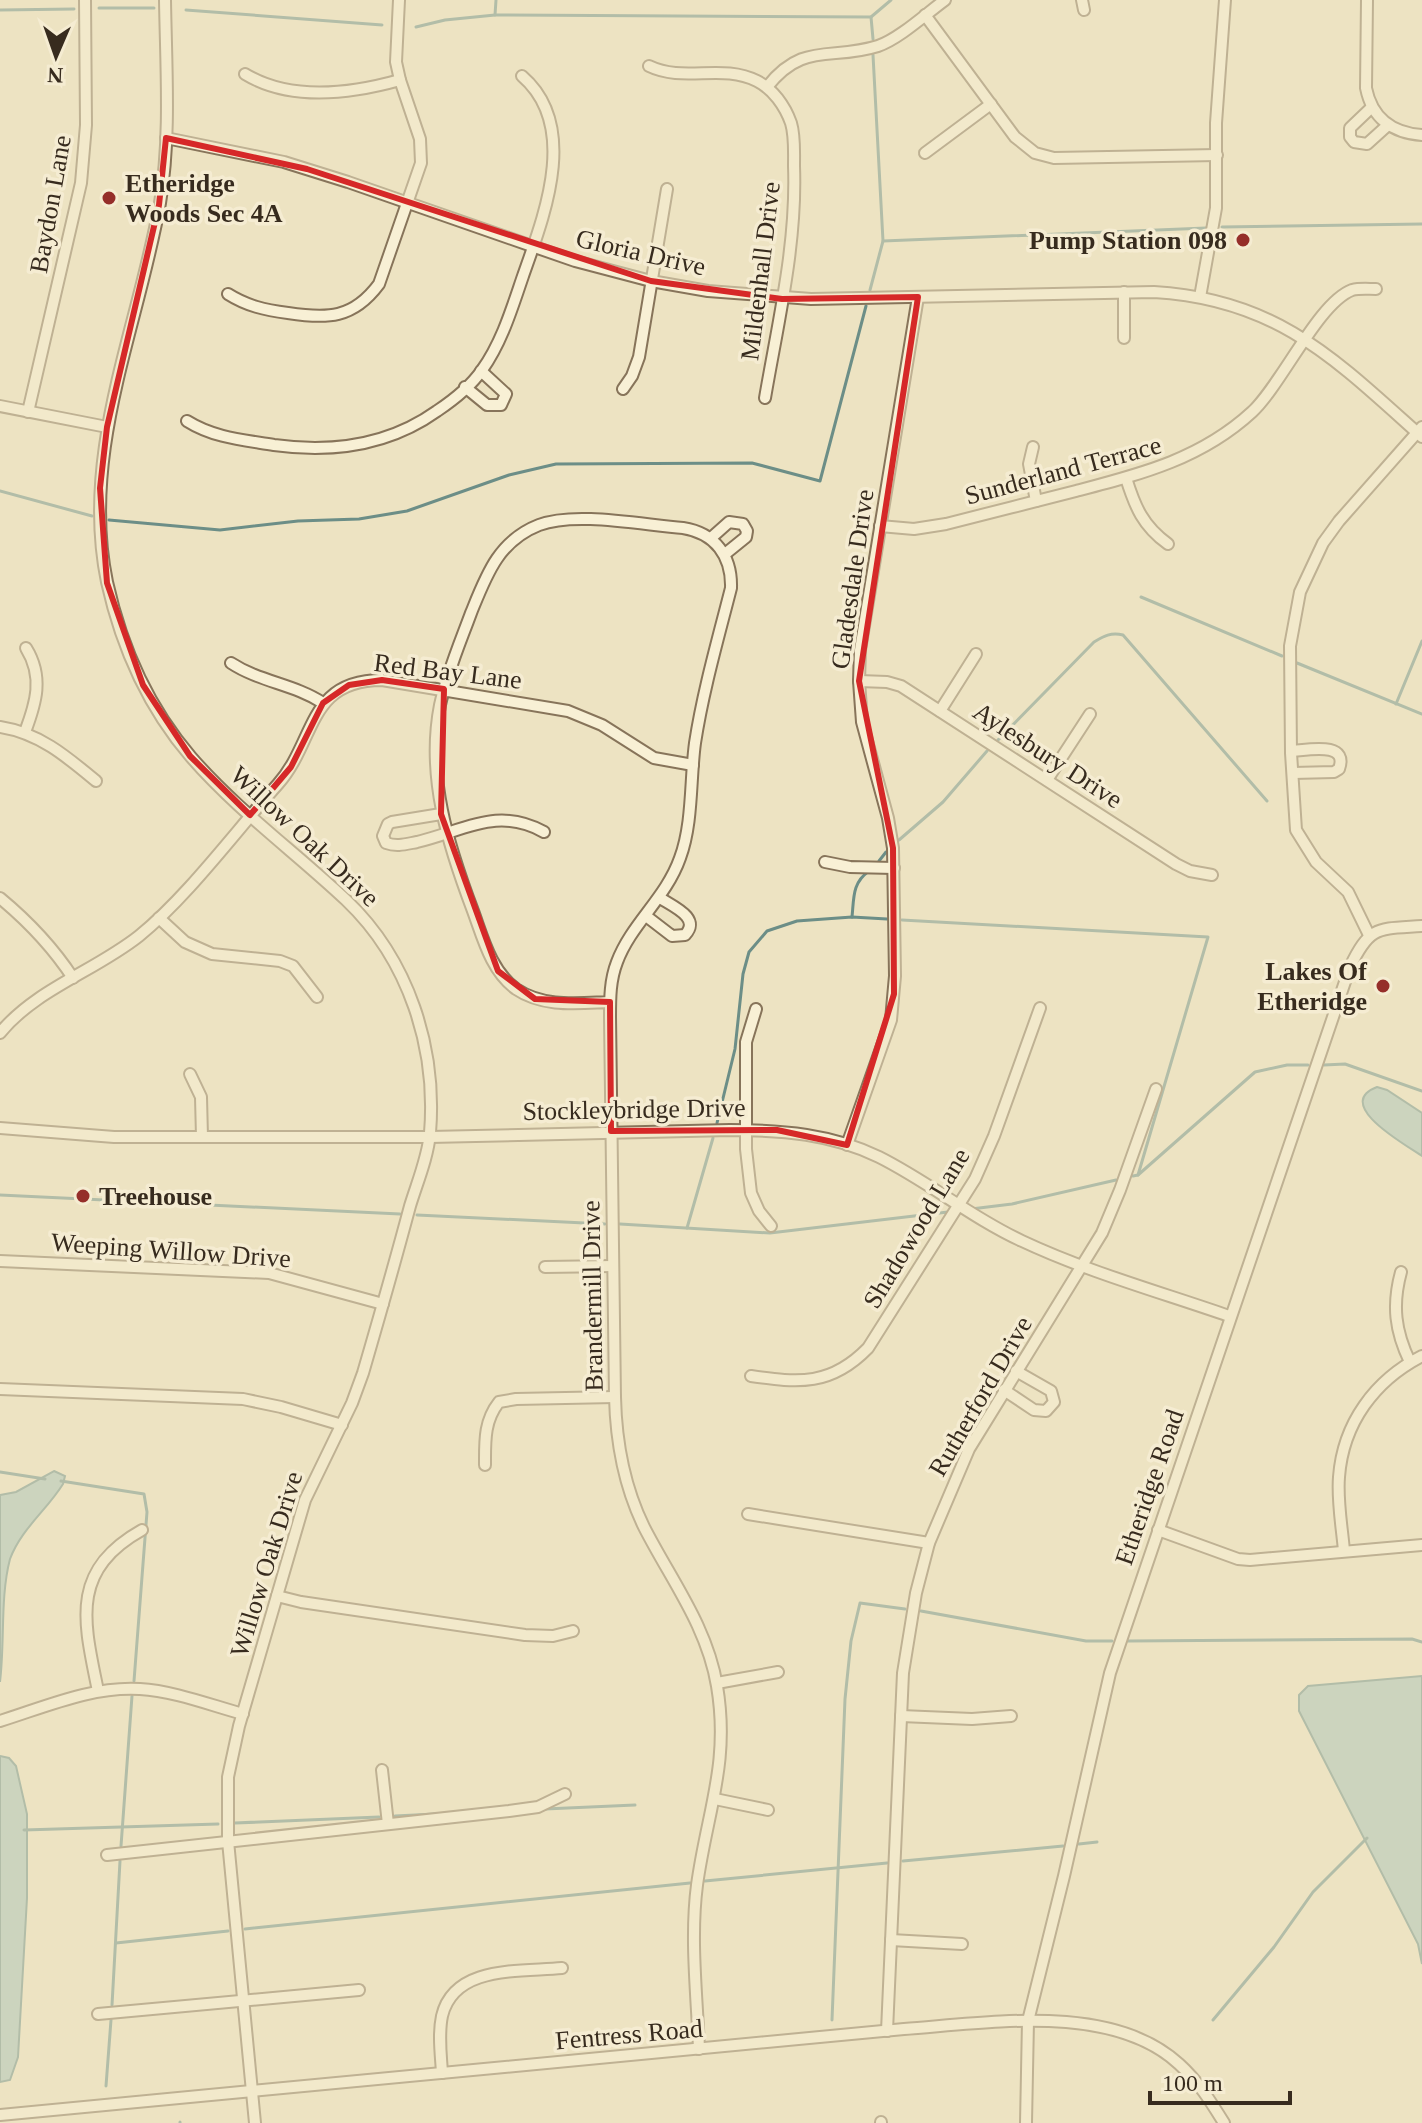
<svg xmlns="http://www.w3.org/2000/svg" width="1422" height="2123" viewBox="0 0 1422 2123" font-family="'Times New Roman',serif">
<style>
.water{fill:#a5c0b9;stroke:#6c8e87;stroke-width:2}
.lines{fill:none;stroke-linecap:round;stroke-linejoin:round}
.stream{stroke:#6c8e87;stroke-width:3}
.minor-casing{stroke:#87745a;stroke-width:14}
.minor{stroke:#f8f0d5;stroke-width:10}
.marked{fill:none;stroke:#d62828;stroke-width:6;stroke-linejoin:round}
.poi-dot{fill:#952e2a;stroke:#f5ecd2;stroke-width:3}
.labels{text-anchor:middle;stroke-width:7;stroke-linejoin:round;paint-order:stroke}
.poi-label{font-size:26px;font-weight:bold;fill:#372b1e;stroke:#f5ecd2;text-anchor:start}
.street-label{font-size:26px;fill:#372b1e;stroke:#f5ecd2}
</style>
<rect width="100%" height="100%" fill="#ede3c2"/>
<g class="water">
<path d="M1377,1087L1387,1090L1422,1113V1156C1406,1145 1332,1104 1377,1087Z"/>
<path d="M54,1471L65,1476L63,1484C47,1510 21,1529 10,1559C0,1597 5,1642 0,1682V1495L16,1492Z"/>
<path d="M1422,1676V1964L1418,1944L1299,1711V1695L1308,1686Z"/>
<path d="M0,1756L9,1758L16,1766L27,1814V1898L18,2057L10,2080L0,2082Z"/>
</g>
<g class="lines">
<g class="stream">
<path d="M99,8H154"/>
<path d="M0,10L74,9"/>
<path d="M186,10L382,25"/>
<path d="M495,15L496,0"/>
<path d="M871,17L873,39"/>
<path d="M416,27L445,20L495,15L871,17L891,0"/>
<path d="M1222,227L1422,224"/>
<path d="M883,241L1206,228"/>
<path d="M870,290L883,241L873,55"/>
<path d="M0,491L92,516"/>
<path d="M109,520L220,530L298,521L359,519L407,511L509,475L556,464L752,463L820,481L866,306"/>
<path d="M1141,597L1282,656"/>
<path d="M1297,663L1422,714"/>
<path d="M1396,704L1422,641"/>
<path d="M998,740L1094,642C1104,636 1111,632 1123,635L1267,801"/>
<path d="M899,840L943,802L987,751"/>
<path d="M879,861L886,852"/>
<path d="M852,917C854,898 852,883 869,871"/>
<path d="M902,920L1208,937L1138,1175"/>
<path d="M1324,1065L1345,1064L1422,1091"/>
<path d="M717,1123L735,1049L743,974L749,952L767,931L797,921L852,917L887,919"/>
<path d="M1133,1176L1138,1175L1255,1072L1287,1065H1308"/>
<path d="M0,1195L400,1214"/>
<path d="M971,1209L1012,1204L1116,1180"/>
<path d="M417,1215L605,1224"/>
<path d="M620,1224L770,1233L948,1212"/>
<path d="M687,1228L713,1138"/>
<path d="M0,1472L45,1479"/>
<path d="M61,1481L144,1494L147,1512L134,1681"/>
<path d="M921,1611L1086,1641H1112"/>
<path d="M1128,1641L1412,1639L1422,1642"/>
<path d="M545,1809L635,1805"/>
<path d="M395,1816L435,1814"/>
<path d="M235,1823L379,1817"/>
<path d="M24,1830L218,1824"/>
<path d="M1079,1844L1097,1842"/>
<path d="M121,1846L132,1696"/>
<path d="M903,1861L1063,1846"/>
<path d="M705,1881L887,1863"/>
<path d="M245,1929L690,1883"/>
<path d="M116,1943L228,1931"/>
<path d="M112,2005L120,1861"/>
<path d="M832,2020L845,1699L851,1641L860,1603L905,1609"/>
<path d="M1213,2020L1274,1947L1313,1892L1367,1838"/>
<path d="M106,2086L111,2020"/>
<path d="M180,2122V2123"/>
</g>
<g class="minor-casing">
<g id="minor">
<path d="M165,0C166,67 171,137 160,203C138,328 80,453 107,582C121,645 148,707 191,757C237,810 295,852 346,900C409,960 437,1048 430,1133C428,1157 417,1183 410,1206C395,1262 379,1318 363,1373L352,1403L305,1500L239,1726L228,1777V1841L255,2123"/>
<path d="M1082,0L1084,10"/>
<path d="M1367,0L1366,88C1372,118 1392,133 1422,135"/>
<path d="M925,15L1015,137L1035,153L1054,158L1217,155"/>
<path d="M649,66C684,83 722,63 757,81C773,89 785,106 791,123C795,136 794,152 794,166C797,244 778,322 765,398"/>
<path d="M245,74C291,102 350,94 400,80"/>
<path d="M767,87C803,41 831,61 878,46C899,39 927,13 945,0"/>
<path d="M1372,107L1350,128V137L1354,142L1367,144L1388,125"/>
<path d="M166,138L284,162L348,182L575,261L651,281L708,291L811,299L1154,292C1277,299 1335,359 1422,437"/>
<path d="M925,153L991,104"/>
<path d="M1124,292V338"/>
<path d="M228,294C247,306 265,310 288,313C327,319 353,319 379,284L421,163L420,139L400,80L396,62L399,0"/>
<path d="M1200,297L1216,208V123L1225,0"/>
<path d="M465,387L487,405H501L506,394L481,371"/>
<path d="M623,389L632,376L639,357L667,189"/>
<path d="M0,406L107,427"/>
<path d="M28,412L81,183L86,125L85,0"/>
<path d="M187,421C214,438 244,440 274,445C332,453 388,446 437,411C452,401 471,386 482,370C502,342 512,308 523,276C544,216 580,126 522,76"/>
<path d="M1033,447L1029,464L1036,501"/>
<path d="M1126,478C1135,507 1143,526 1168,544"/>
<path d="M880,526L914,529L946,524C989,513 1033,502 1076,491C1141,474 1201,459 1252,412C1282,384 1318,303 1352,290C1360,288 1368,289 1376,289"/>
<path d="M711,538L729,522L743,524L747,531L746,537L725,554"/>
<path d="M231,663C260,682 294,684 323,703"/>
<path d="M859,681L887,682L901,686L1176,864L1190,871L1212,875"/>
<path d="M940,711L976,654"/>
<path d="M0,727C39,733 66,756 96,781"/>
<path d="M25,732C36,703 44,677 26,648"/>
<path d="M1291,751C1308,750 1349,741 1339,769L1334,772L1293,773"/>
<path d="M1047,780L1090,714"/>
<path d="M441,814L392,822L388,824L383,836L386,843C397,847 406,844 417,842C464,831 497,806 544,832"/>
<path d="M825,862L850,867L894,868"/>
<path d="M0,898C29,922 52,946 73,978"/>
<path d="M646,916L672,936L685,935C701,918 674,907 660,898"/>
<path d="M159,918L185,942L212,954L280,961L293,966L317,997"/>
<path d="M1369,935L1348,892L1316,862L1296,830L1291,753L1290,646L1300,592L1323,543L1339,521L1422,427"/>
<path d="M610,1002C579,1003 544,1008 516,989C491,971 483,938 473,911C448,845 426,776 440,705C447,673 460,643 471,613C486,576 498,541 539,525C575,511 643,525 683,528C715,533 732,556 731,588C718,639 703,691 695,743C690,780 693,823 680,858C666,898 631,924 617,962C610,980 610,998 610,1017L615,1397C616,1442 624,1486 644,1527C671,1580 707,1626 717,1686C730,1763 707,1812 697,1885C690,1938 697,1996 699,2049"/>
<path d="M756,1009L746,1042V1149L751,1193L759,1211L771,1226"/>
<path d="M0,1033C36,989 95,971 139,936C188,896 235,832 278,784C316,741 307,680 382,680L568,711L602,725L654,758L693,765"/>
<path d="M190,1074L201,1097L202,1137"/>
<path d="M0,1128L114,1137H430L730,1130C782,1130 832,1134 879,1157C929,1182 972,1218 1022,1241C1088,1272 1160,1292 1229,1316"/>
<path d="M847,1145L891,1020L895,976L893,848L888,818L862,722L859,681L860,650L918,297"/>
<path d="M0,1261L269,1273L383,1304"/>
<path d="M545,1267L613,1266"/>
<path d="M1401,1272C1392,1305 1395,1331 1410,1362"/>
<path d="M751,1376C799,1383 831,1386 868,1348L975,1179L994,1136L1040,1008"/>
<path d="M0,1389L243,1399L281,1407L342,1425"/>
<path d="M1004,1390L1034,1410L1046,1411L1054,1402L1051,1391L1016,1371"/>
<path d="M485,1465C485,1441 484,1421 499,1402L516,1399L615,1397"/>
<path d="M748,1514L929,1543"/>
<path d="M1158,1530L1238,1559L1250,1560L1422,1545"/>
<path d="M1344,1551C1342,1527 1337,1501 1339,1477C1343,1423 1375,1380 1422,1356"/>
<path d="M277,1596L301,1602L525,1635L553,1636L573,1631"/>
<path d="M717,1683L778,1672"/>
<path d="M98,1691C84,1622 69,1571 142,1530"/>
<path d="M901,1716L972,1719L1011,1716"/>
<path d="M0,1721C45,1707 92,1686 140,1689C174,1691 210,1705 243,1714"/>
<path d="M382,1770L388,1824"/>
<path d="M715,1799L768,1810"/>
<path d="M107,1855L509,1811L538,1807L565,1794"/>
<path d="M891,1940L962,1944"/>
<path d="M98,2014L359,1990"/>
<path d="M887,2031L903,1673L916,1593L929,1543L969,1449L1102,1233L1120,1190L1156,1089"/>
<path d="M442,2073C441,2055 438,2035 442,2016C454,1965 520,1972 562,1968"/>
<path d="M0,2115L904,2029C987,2023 1112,2002 1179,2064C1198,2081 1211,2102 1224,2123"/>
<path d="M881,2122V2123"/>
<path d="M1026,2123L1028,2021L1064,1876L1110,1673L1350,967C1370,925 1378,929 1422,926"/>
</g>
</g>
<use href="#minor" class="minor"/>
</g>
<path d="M0 0H1422V2123H0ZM166,138L307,169L651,281L782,299L918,297L859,681L893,848L894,994L847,1145L777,1130L611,1131L610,1002L535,999L498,971L441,814L444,689L382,680L349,685L323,703L291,767L250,815L190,756L143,685L107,583L100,488L107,427L159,205Z" fill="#ede3c2" fill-opacity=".55" fill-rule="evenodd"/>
<path class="marked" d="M166,138L307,169L651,281L782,299L918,297L859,681L893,848L894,994L847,1145L777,1130L611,1131L610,1002L535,999L498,971L441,814L444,689L382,680L349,685L323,703L291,767L250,815L190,756L143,685L107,583L100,488L107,427L159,205Z"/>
<g class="poi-dot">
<circle cx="109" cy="198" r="8"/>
<circle cx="1243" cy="240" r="8"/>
<circle cx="1383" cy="986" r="8"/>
<circle cx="83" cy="1196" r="8"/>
</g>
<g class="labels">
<g class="poi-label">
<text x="125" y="192">Etheridge<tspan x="125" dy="30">Woods Sec 4A</tspan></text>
<text x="1227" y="249" text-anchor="end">Pump Station 098</text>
<text x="1367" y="980" text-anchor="end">Lakes Of<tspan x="1367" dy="30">Etheridge</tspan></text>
<text x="99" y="1205">Treehouse</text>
</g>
<g class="street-label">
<text transform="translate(50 204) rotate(-80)" y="9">Baydon Lane</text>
<text transform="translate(641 252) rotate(13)" y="9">Gloria Drive</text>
<text transform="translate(760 271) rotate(-83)" y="9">Mildenhall Drive</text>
<text transform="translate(1063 470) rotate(-15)" y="9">Sunderland Terrace</text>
<text transform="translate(852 579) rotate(-82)" y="9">Gladesdale Drive</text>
<text transform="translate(448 671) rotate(7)" y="9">Red Bay Lane</text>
<text transform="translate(1048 755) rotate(33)" y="9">Aylesbury Drive</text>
<text transform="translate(305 836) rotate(43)" y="9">Willow Oak Drive</text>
<text transform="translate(634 1109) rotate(-1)" y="9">Stockleybridge Drive</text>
<text transform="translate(916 1228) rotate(-59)" y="9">Shadowood Lane</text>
<text transform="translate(171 1250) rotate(4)" y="9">Weeping Willow Drive</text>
<text transform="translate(592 1296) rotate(-91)" y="9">Brandermill Drive</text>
<text transform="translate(980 1396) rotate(-60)" y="9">Rutherford Drive</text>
<text transform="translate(1149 1487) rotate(-71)" y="9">Etheridge Road</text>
<text transform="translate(266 1564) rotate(-73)" y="9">Willow Oak Drive</text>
<text transform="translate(629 2034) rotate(-5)" y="9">Fentress Road</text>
</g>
</g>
<g transform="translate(56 56) rotate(182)" stroke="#f5ecd2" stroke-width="6" paint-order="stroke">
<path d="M0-6L14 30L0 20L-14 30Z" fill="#372b1e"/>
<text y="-12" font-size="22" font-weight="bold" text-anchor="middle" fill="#372b1e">N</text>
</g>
<path d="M1150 2091v12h140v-12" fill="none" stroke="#372b1e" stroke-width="4"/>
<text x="1162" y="2091" font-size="24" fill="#372b1e" stroke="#f5ecd2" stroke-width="6" paint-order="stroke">100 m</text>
</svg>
